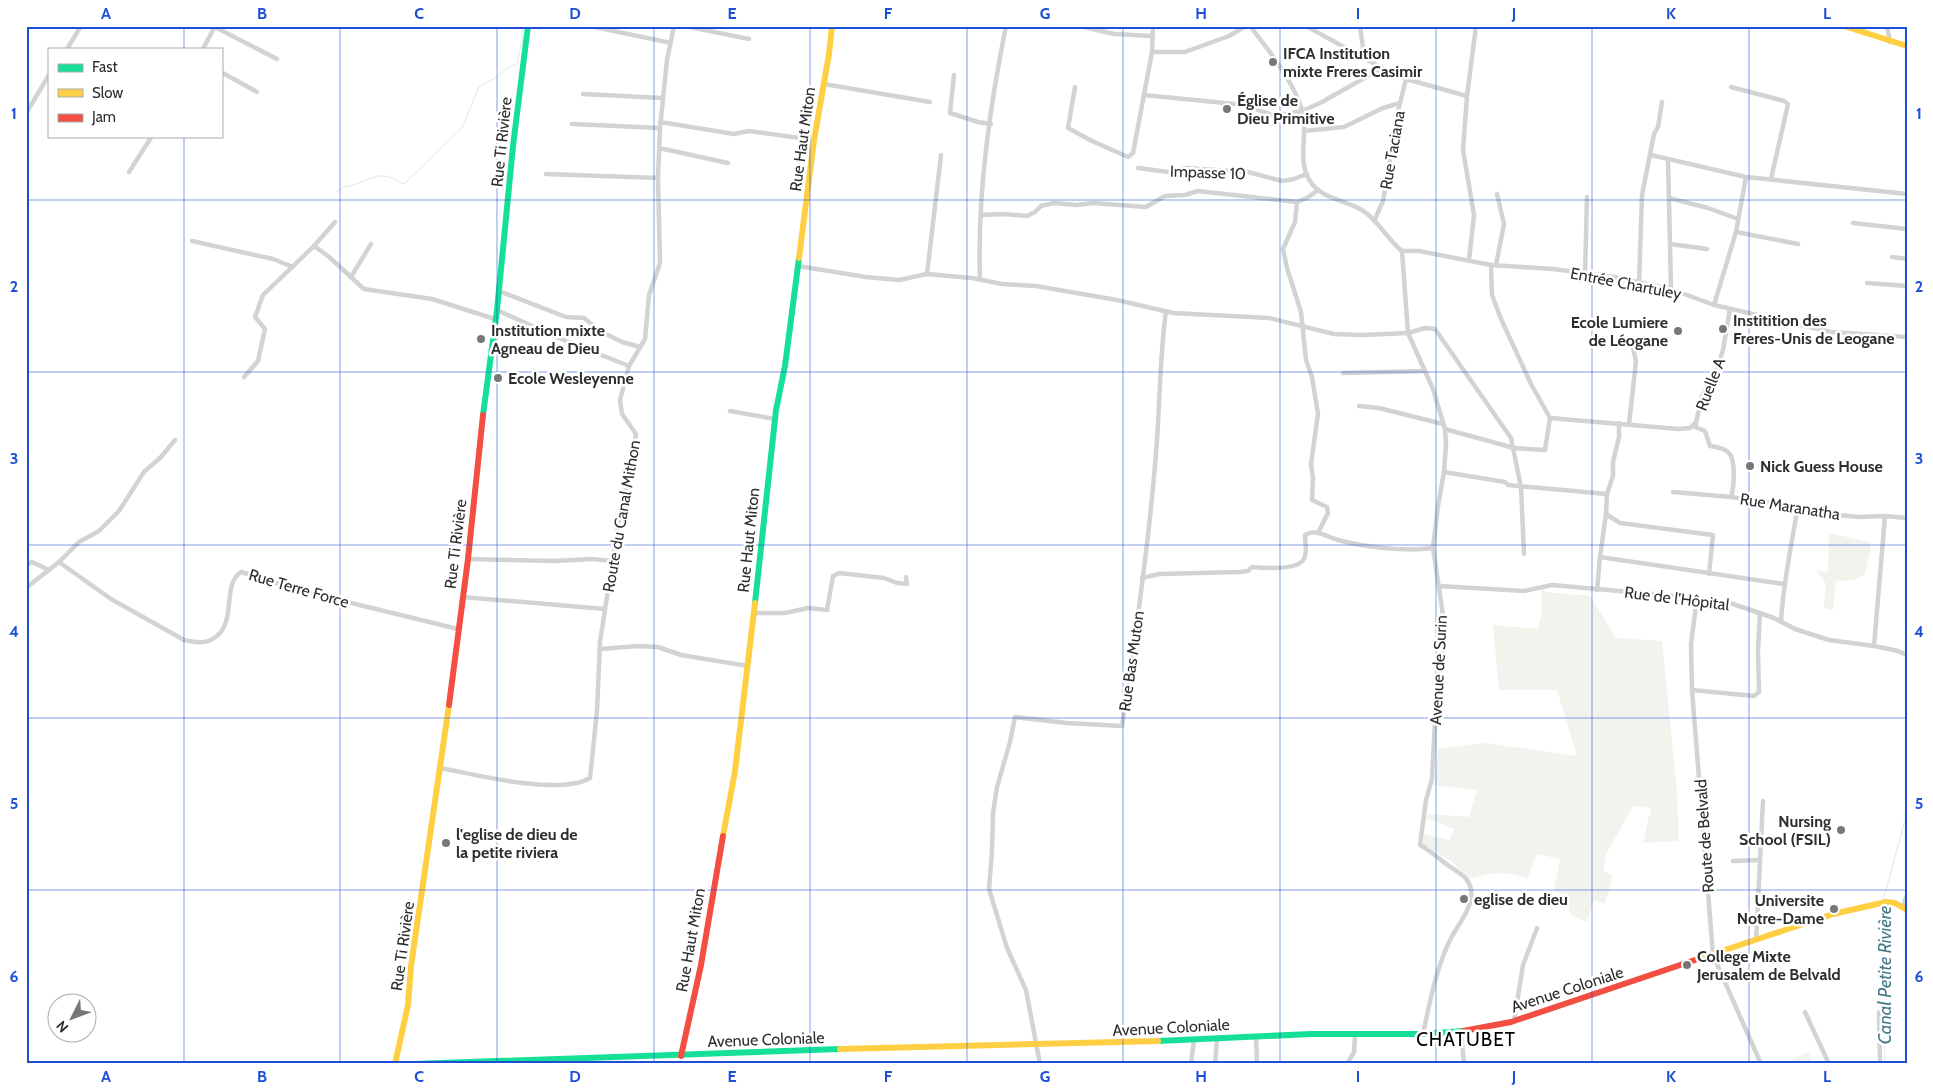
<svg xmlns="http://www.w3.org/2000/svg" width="1933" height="1090" viewBox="0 0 1933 1090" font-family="Cabin,sans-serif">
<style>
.green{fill:#f1f3ec}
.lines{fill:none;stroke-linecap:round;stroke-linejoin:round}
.stream{stroke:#daeaef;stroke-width:1}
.street{stroke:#d3d3d3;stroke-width:4.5}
.fast{stroke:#16e098;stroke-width:6}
.slow{stroke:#ffcf43;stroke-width:6}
.jam{stroke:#f24e42;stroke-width:6}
.grid{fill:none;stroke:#1d4ed8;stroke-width:1;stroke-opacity:0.55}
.poi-dot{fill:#777;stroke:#fff;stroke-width:2}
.labels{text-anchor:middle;stroke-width:5;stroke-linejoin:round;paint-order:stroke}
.poi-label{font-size:16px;font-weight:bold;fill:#2e2e2e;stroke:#fff;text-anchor:start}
.street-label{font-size:16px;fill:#2e2e2e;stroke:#fff}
.water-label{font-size:18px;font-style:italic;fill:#437889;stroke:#fff}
.quarter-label{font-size:19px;letter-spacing:1px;fill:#000;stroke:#fff}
.neatline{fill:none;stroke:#1d4ed8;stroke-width:2}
.grid-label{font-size:16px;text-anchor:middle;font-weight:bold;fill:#1d4ed8}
</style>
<rect width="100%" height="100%" fill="#fff"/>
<g class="green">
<path d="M1829,533L1869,542L1871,548L1865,574L1855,580L1836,581L1833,610L1824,608L1826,584L1816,570L1828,572Z"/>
<path d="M1544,588L1545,592L1590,596L1616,638L1662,641L1677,793L1679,841L1643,843L1651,808L1633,806L1606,854L1603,871L1613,876L1605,904L1594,900L1587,922L1571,915L1566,902L1567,896L1554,891L1560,859L1537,854L1527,879C1508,870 1488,873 1470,879L1451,861L1423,844L1424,834L1450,840L1454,829L1426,818L1427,814L1469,817L1477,790L1434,785L1438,749L1485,743L1577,756L1557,690H1499L1493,625L1538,629L1542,612L1541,590Z"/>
<path d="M1808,1052L1814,1064H1783Z"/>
</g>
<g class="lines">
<g class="stream">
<path d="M337,192L343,187C356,187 372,174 385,176C392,177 398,182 404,184L462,128L479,87L495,78L509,67L517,64L522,41V28"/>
<path d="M1883,901L1905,820L1907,800"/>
<path d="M1882,905L1885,1064"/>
</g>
<g class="street">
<path d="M590,26L671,43"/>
<path d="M685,26L749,39"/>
<path d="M931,26H940"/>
<path d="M1080,26L1114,34L1152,36"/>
<path d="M1250,26C1270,52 1292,79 1302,110C1309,134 1296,159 1310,181C1321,199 1346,200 1362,210C1379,221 1387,239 1402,251"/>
<path d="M1306,26L1382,68L1406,79L1467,96"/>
<path d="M1360,26L1363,48L1361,57"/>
<path d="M1887,26L1890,42"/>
<path d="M215,27L277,59"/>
<path d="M981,27V26"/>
<path d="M67,49L81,26"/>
<path d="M203,49L215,26"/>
<path d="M1152,52L1153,26"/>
<path d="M221,72L257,92"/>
<path d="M954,75L950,113L978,122L991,124"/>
<path d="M824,84L930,102"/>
<path d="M1075,87L1068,128L1092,141L1128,157L1133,153L1152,52H1185L1229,36L1246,26"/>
<path d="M1731,87L1784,101L1788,104L1771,179"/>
<path d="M583,94L662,98"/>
<path d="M1144,95L1245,105L1274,116L1302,111L1322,102L1382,68"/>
<path d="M28,110L49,75"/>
<path d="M660,122L734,134L749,131L814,140"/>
<path d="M572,124L660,128"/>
<path d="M1304,131L1344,127L1383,108L1400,103"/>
<path d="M659,148L728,163"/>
<path d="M1651,155L1746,177L1907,194"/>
<path d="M1668,159L1671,289"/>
<path d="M1138,168L1169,172L1185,168L1248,172L1282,181L1294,179L1307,174"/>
<path d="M129,172L152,136"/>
<path d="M546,174L658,178"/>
<path d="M1669,198L1708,208L1738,219"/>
<path d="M1297,202L1295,222L1283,249L1287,268L1301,312L1306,360L1312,377L1318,414L1311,464L1313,479L1312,500L1327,507L1328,513L1318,533"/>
<path d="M981,215L1004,214L1027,216L1035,212L1041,206L1054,203L1076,205L1093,203L1146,207L1165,196L1185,195L1198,191L1297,202L1307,198L1318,190"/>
<path d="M1375,219L1383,201L1398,111L1406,79"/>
<path d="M1853,223L1907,229"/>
<path d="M1736,232L1798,244"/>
<path d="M192,241L273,259L293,267"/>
<path d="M1670,244L1707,249"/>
<path d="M314,246L328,256L364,289L432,299L495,319"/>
<path d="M1402,251L1408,333L1433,389L1445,429L1446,445L1444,472L1438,506L1433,548L1442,608L1444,628L1443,651L1436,700L1432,779L1426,800L1420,845C1430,850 1436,857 1445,863C1455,871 1468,875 1471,889C1474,906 1458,925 1451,938C1436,968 1430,1001 1423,1034"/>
<path d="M1402,251H1419L1491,265L1553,269L1614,277L1671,289L1714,305L1831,332L1907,337"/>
<path d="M1892,257L1907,259"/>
<path d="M1469,260L1474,215L1463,150L1467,96L1476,26"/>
<path d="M1496,265L1504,224L1497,194"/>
<path d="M798,266L866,277L899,280L927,274L972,278L1002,284L1036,286L1117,300L1173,313L1269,318L1334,334L1362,335L1408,333L1425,328L1435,329L1511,438L1521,487L1524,554"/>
<path d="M927,274L941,155"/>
<path d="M1585,274L1587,197"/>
<path d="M351,277L371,244"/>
<path d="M980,279C977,199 990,105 1006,26"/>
<path d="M1639,283L1642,195L1654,134L1658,127L1662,102"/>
<path d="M1867,283L1907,286"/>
<path d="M499,291L566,317L584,318L600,331L622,342L640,347"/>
<path d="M1714,305L1736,232L1746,177"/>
<path d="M1730,309L1723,350L1717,368L1702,396L1695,427L1705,431L1710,446C1716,447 1725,448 1729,453C1736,460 1734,488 1731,497"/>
<path d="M497,310L556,337L629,366"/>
<path d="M1343,373L1425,371"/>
<path d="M244,377L258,361L265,329L255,317L263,295L314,246L335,222"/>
<path d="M1359,406L1379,408L1443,424"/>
<path d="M730,411L775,419"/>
<path d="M1550,418L1678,429L1690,428L1696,422"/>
<path d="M1619,423V437L1613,462V476L1607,494L1606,514L1600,557L1784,584"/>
<path d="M1629,424L1636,361L1633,348"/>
<path d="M1445,429L1514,448L1545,450L1550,418L1531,384L1501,319L1492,295L1491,265"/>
<path d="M1444,472L1505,482L1508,485L1607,494"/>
<path d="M1673,492L1731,497L1785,505L1797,511L1859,517L1885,516L1907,518"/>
<path d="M1606,514L1620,523L1713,535L1709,574"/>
<path d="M468,559L555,561L591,559L614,561"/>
<path d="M59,562L111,599L184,640C198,643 209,645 220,633C235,615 223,584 241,572L302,591L458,629"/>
<path d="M26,565L32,562L49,570"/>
<path d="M1142,578L1159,574L1240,572L1248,571L1252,567C1264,568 1303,571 1305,556C1307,550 1305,542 1305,535C1316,528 1327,537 1338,540C1363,547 1407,552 1433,548"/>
<path d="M1439,586L1524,591L1552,585L1697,598L1733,604L1774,618L1795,629L1829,640L1874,646L1898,651L1907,655"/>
<path d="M26,588L59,562L79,542L99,531L119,511L144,472L161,457L175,440"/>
<path d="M1597,590L1600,557"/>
<path d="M462,597L605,609"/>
<path d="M1697,598L1691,644L1692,690L1713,955L1761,1064"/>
<path d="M754,613H785L808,608L827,610L833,576L839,573L884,578L897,583L907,584L906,577"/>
<path d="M1781,622C1783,584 1791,548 1797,511"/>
<path d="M1874,646L1885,516"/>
<path d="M600,649L638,646L658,647L681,655L748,666"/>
<path d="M1692,690L1754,696L1759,692L1758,650L1760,613"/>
<path d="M441,768C476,775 560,796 590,778L597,711L600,642L620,512L629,476L636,434L622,414L620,400L629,366L645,339L649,295L660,263L658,178L660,128L667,60L674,26"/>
<path d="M1733,861L1760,860"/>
<path d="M1903,906L1907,895"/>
<path d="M1756,940L1763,801"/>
<path d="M1805,1012L1829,1064"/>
<path d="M1879,1012L1880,1064"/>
<path d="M1514,1021L1523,965L1537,928"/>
<path d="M1461,1031L1464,1064"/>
<path d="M1256,1036L1257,1064"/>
<path d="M1040,1064L1026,990L1007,948L989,889L992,851L993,813L997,787L1010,742L1015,717L1067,723L1122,726C1136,631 1150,536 1157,440C1160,397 1160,354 1166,311"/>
<path d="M1191,1064L1194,1040"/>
<path d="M1215,1064L1217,1039"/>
<path d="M1347,1064L1354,1052L1355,1035"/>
</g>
<g class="fast">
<path d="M483,415L497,310L513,146L528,26"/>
<path d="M755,603L776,410L785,366L799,258"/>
<path d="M1158,1041L1311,1034H1423L1463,1031"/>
<path d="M413,1064L840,1049"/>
</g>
<g class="slow">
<path d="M1844,26L1907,46"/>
<path d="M799,258L814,140L829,54L832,26"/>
<path d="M723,836L735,771L755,603"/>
<path d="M1695,960L1833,914L1886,902L1895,903L1907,910"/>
<path d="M840,1049L1158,1041"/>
<path d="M395,1064L408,1005L411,966L449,705"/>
</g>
<g class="jam">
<path d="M449,705L468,559L483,415"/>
<path d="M1463,1031L1511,1022L1695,960"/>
<path d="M681,1056L701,965L723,836"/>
</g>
</g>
<path class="grid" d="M184,26V49M340,26V1064M497,26V1064M654,26V1064M810,26V1064M967,26V1064M1123,26V1064M1280,26V1064M1436,26V1064M1592,26V1064M1749,26V1064M184,136V1064M26,200H1907M26,372H1907M26,545H1907M26,718H1907M26,890H1907"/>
<g class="poi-dot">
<circle cx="1273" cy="62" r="5"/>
<circle cx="1227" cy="109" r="5"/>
<circle cx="1723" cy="329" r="5"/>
<circle cx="1678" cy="331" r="5"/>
<circle cx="481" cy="339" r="5"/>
<circle cx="498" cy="378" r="5"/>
<circle cx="1750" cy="466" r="5"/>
<circle cx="1841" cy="830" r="5"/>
<circle cx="446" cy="843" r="5"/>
<circle cx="1464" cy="899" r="5"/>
<circle cx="1834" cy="909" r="5"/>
<circle cx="1687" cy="965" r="5"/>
</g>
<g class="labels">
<g class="poi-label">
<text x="1283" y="59">IFCA Institution<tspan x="1283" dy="18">mixte Freres Casimir</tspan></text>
<text x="1237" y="106">Église de<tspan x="1237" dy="18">Dieu Primitive</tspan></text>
<text x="1733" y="326">Institition des<tspan x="1733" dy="18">Freres-Unis de Leogane</tspan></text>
<text x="1668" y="328" text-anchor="end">Ecole Lumiere<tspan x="1668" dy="18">de Léogane</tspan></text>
<text x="491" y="336">Institution mixte<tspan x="491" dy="18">Agneau de Dieu</tspan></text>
<text x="508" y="384">Ecole Wesleyenne</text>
<text x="1760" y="472">Nick Guess House</text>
<text x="1831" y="827" text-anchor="end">Nursing<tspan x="1831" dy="18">School (FSIL)</tspan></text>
<text x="456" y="840">l'eglise de dieu de<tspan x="456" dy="18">la petite riviera</tspan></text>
<text x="1474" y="905">eglise de dieu</text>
<text x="1824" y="906" text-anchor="end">Universite<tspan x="1824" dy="18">Notre-Dame</tspan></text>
<text x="1697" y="962">College Mixte<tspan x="1697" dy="18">Jerusalem de Belvald</tspan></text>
</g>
<g class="street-label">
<text transform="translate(802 139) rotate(-82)" y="6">Rue Haut Miton</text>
<text transform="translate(501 142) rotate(-84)" y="6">Rue Ti Rivière</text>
<text transform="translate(1392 150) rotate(-80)" y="6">Rue Taciana</text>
<text transform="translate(1208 172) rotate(2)" y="6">Impasse 10</text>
<text transform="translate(1626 283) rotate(11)" y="6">Entrée Chartuley</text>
<text transform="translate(1710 384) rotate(-69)" y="6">Ruelle A</text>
<text transform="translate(1790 506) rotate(9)" y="6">Rue Maranatha</text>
<text transform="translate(621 516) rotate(-80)" y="6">Route du Canal Mithon</text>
<text transform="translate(748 540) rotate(-84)" y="6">Rue Haut Miton</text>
<text transform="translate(455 544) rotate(-83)" y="6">Rue Ti Rivière</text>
<text transform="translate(299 588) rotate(16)" y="6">Rue Terre Force</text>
<text transform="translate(1677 598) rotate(7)" y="6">Rue de l'Hôpital</text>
<text transform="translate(1131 661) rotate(-82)" y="6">Rue Bas Muton</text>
<text transform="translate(1438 670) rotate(-87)" y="6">Avenue de Surin</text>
<text transform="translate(1704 836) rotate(-94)" y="6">Route de Belvald</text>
<text transform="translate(690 940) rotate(-80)" y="6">Rue Haut Miton</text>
<text transform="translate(402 946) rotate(-82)" y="6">Rue Ti Rivière</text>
<text transform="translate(1567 989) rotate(-18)" y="6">Avenue Coloniale</text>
<text transform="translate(1171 1027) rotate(-3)" y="6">Avenue Coloniale</text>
<text transform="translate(766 1039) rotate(-2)" y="6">Avenue Coloniale</text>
</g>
<g class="water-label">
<text transform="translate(1885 975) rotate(-90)" y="6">Canal Petite Rivière</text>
</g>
<g class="quarter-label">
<text x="1466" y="1046">CHATUBET</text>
</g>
</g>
<rect width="1933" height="1090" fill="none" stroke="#ffffff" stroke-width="55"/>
<rect x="48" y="48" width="175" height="90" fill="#ffffff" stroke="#ababab"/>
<rect x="58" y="64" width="25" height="8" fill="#16e098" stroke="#ababab"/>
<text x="92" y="72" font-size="15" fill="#2e2e2e">Fast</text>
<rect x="58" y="89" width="25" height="8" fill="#ffcf43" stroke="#ababab"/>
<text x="92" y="98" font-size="15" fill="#2e2e2e">Slow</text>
<rect x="58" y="114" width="25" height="8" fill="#f24e42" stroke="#ababab"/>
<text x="92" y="122" font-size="15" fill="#2e2e2e">Jam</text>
<g transform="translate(72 1018) rotate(228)"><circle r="24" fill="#ffffff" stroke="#ababab"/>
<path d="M0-4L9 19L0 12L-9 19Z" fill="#777777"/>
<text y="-8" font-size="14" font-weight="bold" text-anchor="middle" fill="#2e2e2e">N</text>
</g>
<rect x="28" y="28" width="1878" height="1034" class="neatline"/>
<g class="grid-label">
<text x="106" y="19">A</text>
<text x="262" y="19">B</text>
<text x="419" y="19">C</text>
<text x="575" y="19">D</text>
<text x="732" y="19">E</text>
<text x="888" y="19">F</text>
<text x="1045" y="19">G</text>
<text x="1201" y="19">H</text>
<text x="1358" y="19">I</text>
<text x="1514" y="19">J</text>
<text x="1671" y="19">K</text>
<text x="1827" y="19">L</text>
<text x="14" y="119">1</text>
<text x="1919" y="119">1</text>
<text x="14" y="292">2</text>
<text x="1919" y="292">2</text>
<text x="14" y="464">3</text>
<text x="1919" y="464">3</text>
<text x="14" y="637">4</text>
<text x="1919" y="637">4</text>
<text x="14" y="809">5</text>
<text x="1919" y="809">5</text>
<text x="14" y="982">6</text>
<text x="1919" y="982">6</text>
<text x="106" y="1082">A</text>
<text x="262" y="1082">B</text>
<text x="419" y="1082">C</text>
<text x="575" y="1082">D</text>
<text x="732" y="1082">E</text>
<text x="888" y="1082">F</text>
<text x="1045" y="1082">G</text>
<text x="1201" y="1082">H</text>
<text x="1358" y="1082">I</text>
<text x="1514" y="1082">J</text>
<text x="1671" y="1082">K</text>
<text x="1827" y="1082">L</text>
</g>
</svg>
